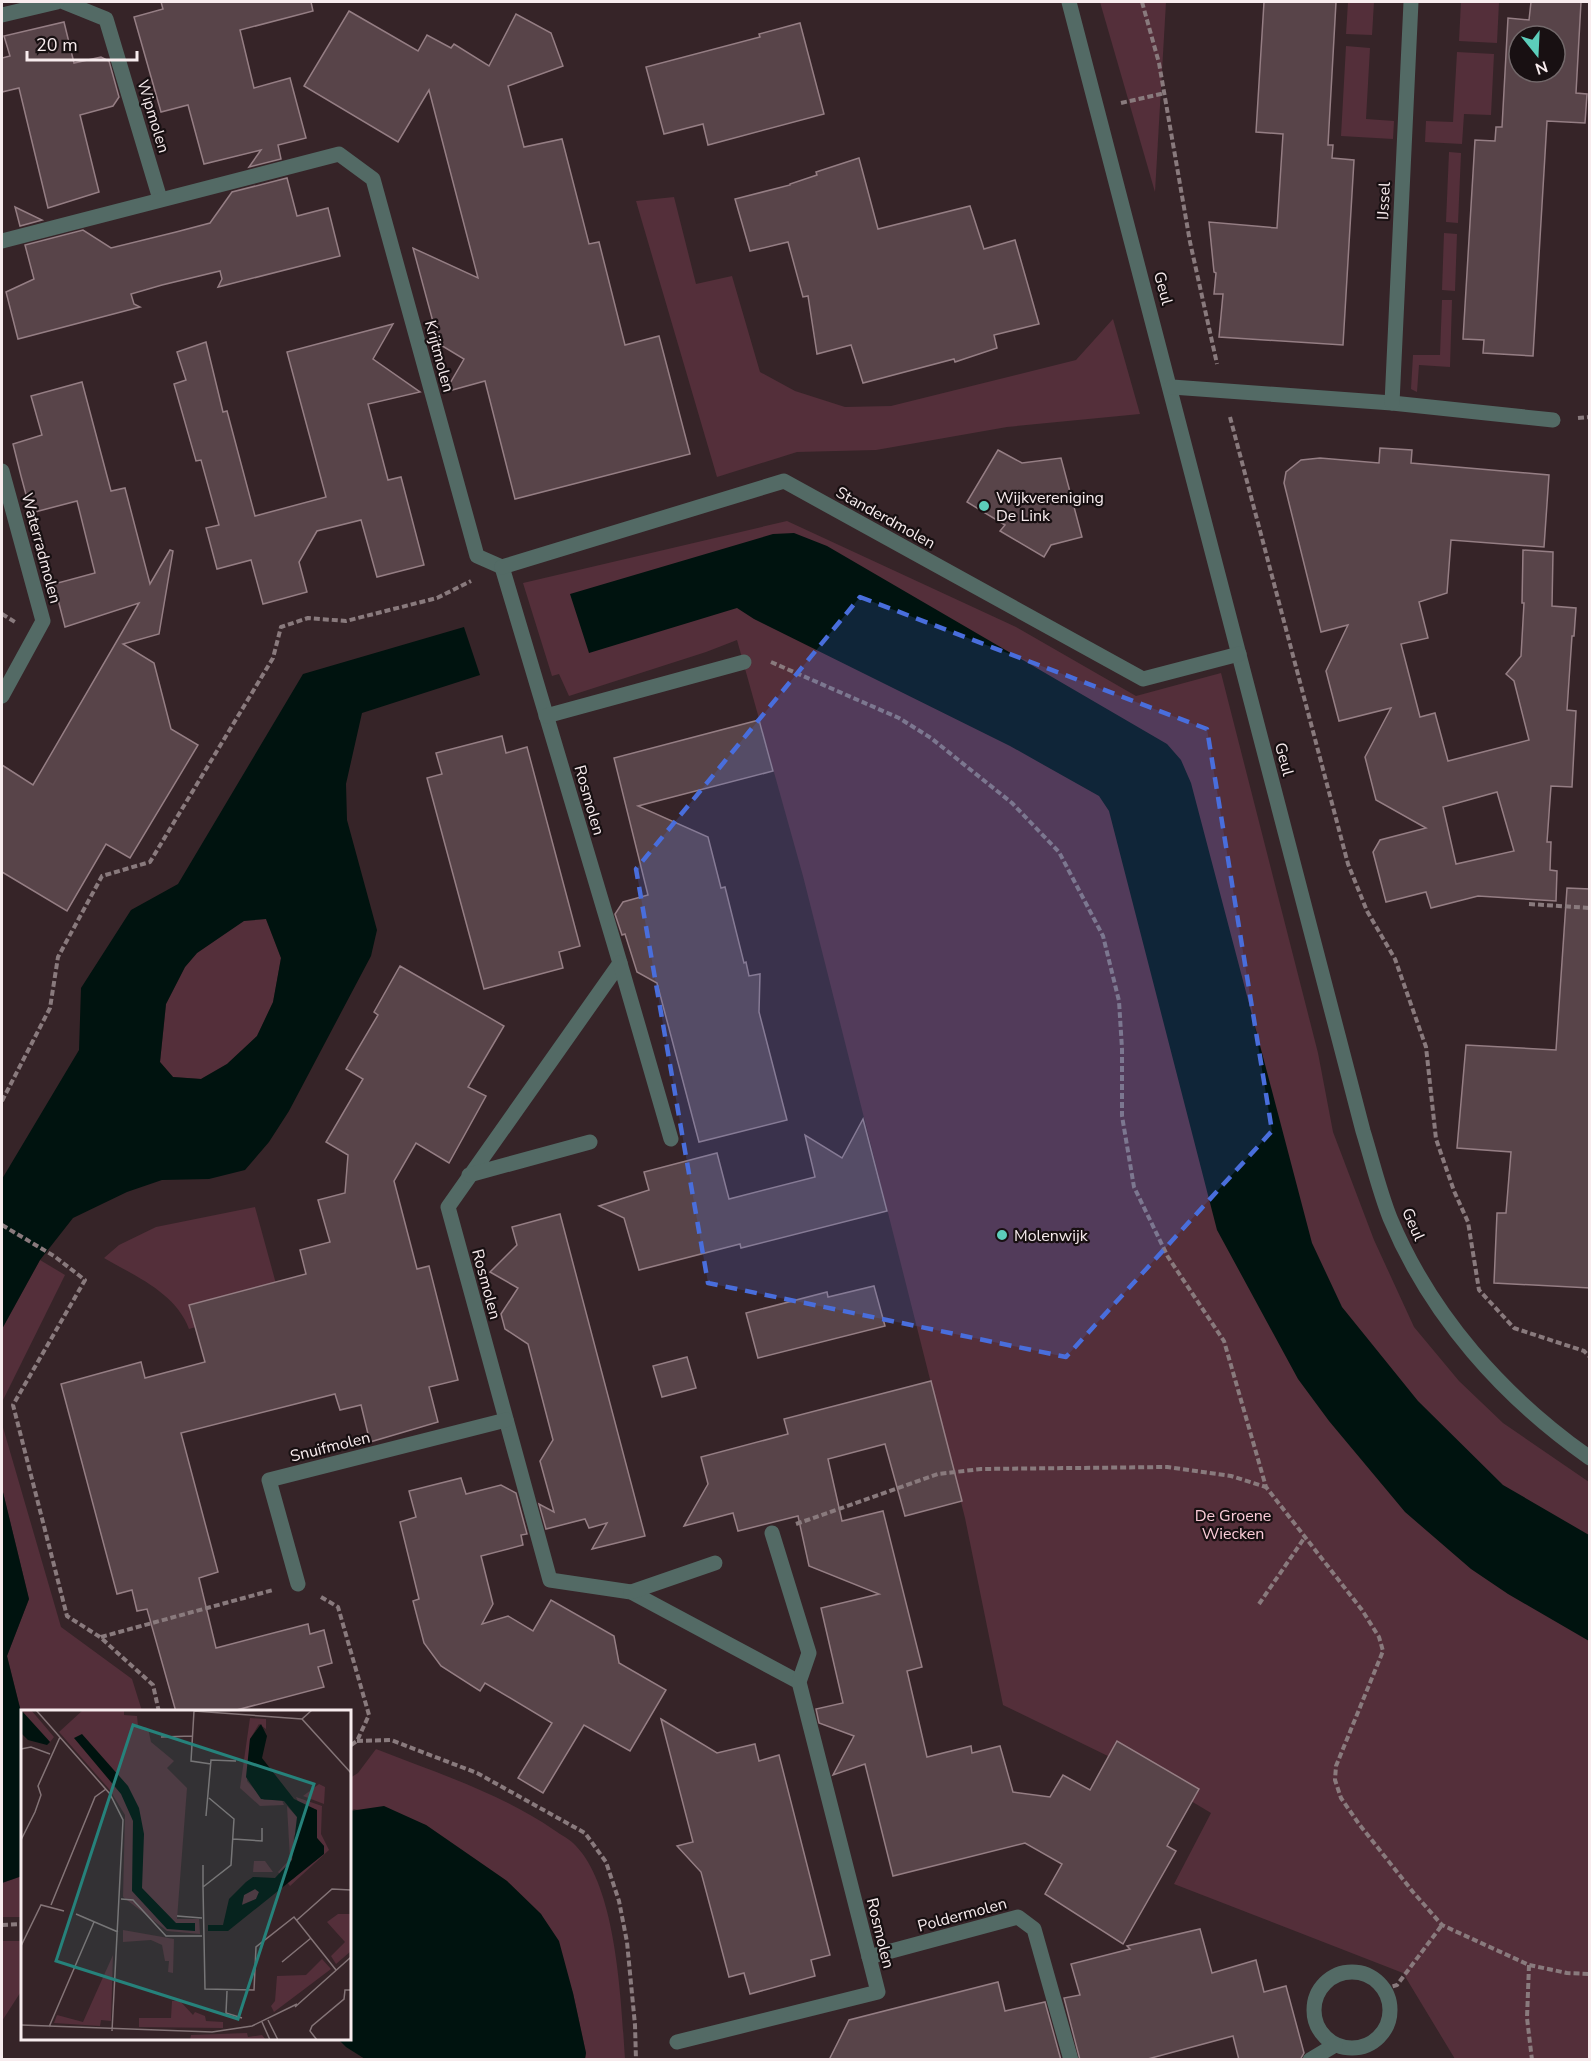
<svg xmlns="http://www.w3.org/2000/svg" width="1591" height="2061" viewBox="0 0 1591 2061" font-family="'Nunito Sans',sans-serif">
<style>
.green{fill:#542f3a}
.water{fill:#00130f;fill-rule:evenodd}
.building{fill:#584449;stroke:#957e84;stroke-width:1.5;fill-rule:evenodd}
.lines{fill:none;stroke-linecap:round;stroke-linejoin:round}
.path{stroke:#897a7d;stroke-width:4;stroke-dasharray:6 3;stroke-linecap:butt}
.street{stroke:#536a65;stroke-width:15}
.marked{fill:#496edc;fill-opacity:0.2;stroke:#496edc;stroke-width:4.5;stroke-dasharray:12 8;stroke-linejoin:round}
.poi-dot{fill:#5ccebb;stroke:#181012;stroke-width:2}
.labels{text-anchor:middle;stroke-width:4.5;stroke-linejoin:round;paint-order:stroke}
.street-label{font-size:16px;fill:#f8ecee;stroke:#181012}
.poi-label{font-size:16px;fill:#f8ecee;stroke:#181012;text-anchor:start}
.park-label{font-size:16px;fill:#fccdd9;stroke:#181012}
.inset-road{fill:none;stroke:#847477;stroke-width:1.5}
.view{fill:#26827b;fill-opacity:0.15;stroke:#26827b;stroke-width:3}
.inset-edge{fill:none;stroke:#f8ecee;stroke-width:3}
</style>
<rect width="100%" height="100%" fill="#362428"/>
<g class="green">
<path d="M1100,2H1166L1155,192Z"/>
<path d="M1348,2H1374L1372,35L1346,34Z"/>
<path d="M1461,2H1499L1497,43L1459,41Z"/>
<path d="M1346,46L1370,48L1366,119L1394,121L1393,139L1341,136Z"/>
<path d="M1457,52L1494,54L1491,115L1464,114L1462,144L1425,142L1426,121L1453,122Z"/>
<path d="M1449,152L1461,153L1458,223L1446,222Z"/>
<path d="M674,197L696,284L732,276L760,372L795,391L845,407L891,406L1076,360L1113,319L1140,414L1007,427L876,450L797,452L717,477L636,201Z"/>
<path d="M1444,233L1457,234L1455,291L1442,290Z"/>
<path d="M1442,300H1452L1450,367L1419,365L1417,392L1411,389L1413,355H1440Z"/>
<path d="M787,521L1016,627L1136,696L1221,673L1318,1053L1333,1132L1374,1240L1414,1327L1459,1381L1503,1423L1589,1482V2059H1455L1403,1973L1174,1884L1211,1813L1151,1777L1003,1705L965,1518L803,876L737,640L706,652L569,696L559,674L552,676L523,583Z"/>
<path d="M266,919L281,958L273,1003L257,1036L227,1064L201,1079L173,1077L160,1062L166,1004L185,967L197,953L244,920Z"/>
<path d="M255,1207L281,1302L189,1329C176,1293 135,1276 104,1258L119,1245L156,1227Z"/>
<path d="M40,1260L65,1275L2,1402V1329Z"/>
<path d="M2,1424L61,1627L132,1679L142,1711L22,1712V1716L7,1656L29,1599L2,1488Z"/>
<path d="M376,1749C437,1773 500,1793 554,1830C561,1835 570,1839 576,1846C617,1889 621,2001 625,2059H585L586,2053L573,1993L541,1914L507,1881L426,1825L354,1809L350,1811V1778L358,1773Z"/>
<path d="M22,1876V1917H2V1883Z"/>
<path d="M2,1941H22V1990L2,2021Z"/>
</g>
<g class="water">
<path d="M794,533L827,546L1167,744L1181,760L1191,783L1312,1243L1342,1307L1418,1401L1503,1485L1589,1535V1641L1508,1594L1471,1569L1405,1512L1329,1421L1298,1379L1217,1230L1109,811L1099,796L1010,746L754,619L737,608L589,653L570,594L773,534Z"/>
<path d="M464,627L480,675L362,713L346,784L347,820L377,930L371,956L289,1111L269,1142L245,1170L209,1179L162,1180L127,1192L73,1218L40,1260L2,1329V1179L79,1050L81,988L131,910L178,884L303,674ZM266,919L281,958L273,1002L257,1036L227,1064L201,1079L173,1077L160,1062L166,1004L185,967L197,953L244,921Z"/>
<path d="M2,1488L29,1599L7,1656L22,1716V1876L2,1883Z"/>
<path d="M384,1806L426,1825L507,1881L541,1914L559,1941L573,1993L586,2053L585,2059H365L346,2047L338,2039L350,2038V1811Z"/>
</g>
<g class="building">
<path d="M161,2H311L313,11L240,30L254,88L290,78L306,138L278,145L281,159L249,167L261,150L204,164L188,105L161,112L134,17L163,9Z"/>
<path d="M1264,2H1336L1328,145H1333L1332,158L1354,160L1343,345L1219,337L1223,294H1214L1216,273L1214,272L1209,222L1277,228L1283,134L1256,132Z"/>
<path d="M1531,2H1581L1576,93L1587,94L1585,123L1547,121L1533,356L1483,353L1484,340L1463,339L1475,140L1495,141L1496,127H1502L1508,18L1529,20ZM1519,36H1555V72H1519Z"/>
<path d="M349,11L418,51L427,35L451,48L454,44L489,66L516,14L551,33L563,66L508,86L524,147L562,139L589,244L599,242L625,345L659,336L690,454L515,499L485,381L445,392L464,359L439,344L413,248L478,278L429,90L398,142L304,86Z"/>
<path d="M64,22L74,63L101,57L109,61L119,97L113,106L80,115L99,192L48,208L19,88L2,92V58L10,56L4,36Z"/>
<path d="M800,23L824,114L708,145L703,124L664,134L646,67L760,37L759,34Z"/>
<path d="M859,158L878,229L970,206L984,249L1015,240L1039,324L994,335L997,348L955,362L954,359L863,383L851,345L817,354L808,296L803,297L788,242L750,251L735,199L790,185V184L817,175L816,172Z"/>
<path d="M287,178L297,216L328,208L340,256L218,287L222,279L220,271L162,285L131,294L134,304L140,307L18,339L6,292L34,279L25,245L83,230L111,248L176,232L210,223L232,192Z"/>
<path d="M15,207L42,220L20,226Z"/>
<path d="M393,324L373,359L420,392L368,404L388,480L401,477L424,565L377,577L361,520L317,531L299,562L307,592L263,604L251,560L217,569L206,528L219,525L201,460L196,461L174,384L186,380L177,352L206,342L223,412L227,411L255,516L326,497L287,352Z"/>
<path d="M82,382L111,491L125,488L150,584L170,550L173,551L159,634L123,644L154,663L171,729L198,745L130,858L106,844L67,911L2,872V765L33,785L139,603L65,627L54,584L95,573L77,501L31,513L21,476L13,444L42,435L31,396Z"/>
<path d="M1380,448L1412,450L1411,463L1549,475L1544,547L1451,540L1447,593L1419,602L1428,638L1401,644L1420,717L1435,713L1448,761L1529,740L1514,681L1506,674L1521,656L1524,603H1522L1523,550L1553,552L1552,606L1576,608L1574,636H1572L1567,710L1576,711L1572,787L1551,786L1547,842H1551L1550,870L1557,871L1556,901L1478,896L1431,908L1426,892L1386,902L1373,852L1380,840L1426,828L1376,800L1365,757L1391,708L1339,721L1326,671L1348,625L1321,632L1284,483L1286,472L1301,460L1320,458L1379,463ZM1497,792L1514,851L1456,864L1443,807Z"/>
<path d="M998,450L1022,463L1061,458L1082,537L1051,545L1044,557L1000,531L1005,525L967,502Z"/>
<path d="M759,720L773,771L638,806L708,837L721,888L725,887L744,963L746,962L749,976L760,974L759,1012L787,1120L699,1142L657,983L637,972L625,934L622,935L615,914L623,902L648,895L614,758Z"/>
<path d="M502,736L506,753L527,747L580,946L559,952L563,968L484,989L427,778L442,774L436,753Z"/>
<path d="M1567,888L1590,889V1288L1494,1283L1497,1213H1506L1511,1152L1457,1148L1466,1045L1556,1050Z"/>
<path d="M400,966L504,1026L468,1087L486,1096L449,1163L416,1143L394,1181L417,1269L429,1266L458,1380L429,1387L438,1422L370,1442L361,1405L340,1410L335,1394L181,1433L218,1572L199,1578L216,1648L308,1624L310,1634L324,1630L332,1663L318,1667L324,1687L229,1712H176L147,1609L137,1611L132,1590L117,1594L61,1384L141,1362L145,1378L205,1362L189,1305L306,1274L300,1250L330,1242L318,1200L345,1193L348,1155L326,1142L363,1079L346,1069L378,1015L374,1012Z"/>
<path d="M863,1119L887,1211L741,1248L740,1244L639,1270L624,1218L599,1206L649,1190L644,1172L717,1153L729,1199L815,1177L805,1135L842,1158Z"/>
<path d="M560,1214L645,1536L592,1549L607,1523L589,1528L585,1519L546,1529L539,1504L554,1512L540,1461L553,1440L528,1344L505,1329L501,1314L518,1288L490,1272L517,1245L512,1227Z"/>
<path d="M874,1286L885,1326L758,1358L746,1313L827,1292L828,1297Z"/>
<path d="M687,1357L696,1388L662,1397L653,1366Z"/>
<path d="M931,1381L962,1501L905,1516L885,1444L828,1459L842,1521L883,1511L922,1667L907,1671L927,1757L971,1746L972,1753L1000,1746L1013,1792L1050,1797L1063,1775L1090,1790L1117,1741L1199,1789L1167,1846L1176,1851L1123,1944L1045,1894L1062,1864L1025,1843L893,1876L865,1764L833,1775L854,1736L819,1723L816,1709L843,1703L821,1608L879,1594L809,1566L798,1516L738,1531L733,1513L684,1526L708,1484L701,1457L788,1434L784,1419Z"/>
<path d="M461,1478L466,1494L501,1485L516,1493L527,1534L521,1535L523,1545L481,1556L493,1604L482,1624L508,1616L533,1631L551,1600L614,1636L619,1663L666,1690L630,1751L584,1725L543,1793L518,1778L552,1723L485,1683L480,1691L441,1666L424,1643L413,1601L419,1599L400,1522L416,1517L409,1491Z"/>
<path d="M661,1719L717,1753L755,1744L759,1761L779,1755L830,1955L811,1960L815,1976L750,1994L744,1973L729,1977L701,1872L677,1846L693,1842Z"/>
<path d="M1200,1929L1212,1973L1256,1960L1264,1992L1286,1986L1304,2053L1300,2060H1239L1233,2036L1144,2060H1080L1064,1998L1080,1995L1071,1964L1130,1949L1127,1946Z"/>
<path d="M998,1982L1005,2011L1045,2002L1061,2060H829L849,2020Z"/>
</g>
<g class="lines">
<g class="path">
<path d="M1142,2L1159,63L1190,242L1217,364"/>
<path d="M1121,103L1165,93"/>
<path d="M1230,417L1348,864L1367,911L1395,959L1426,1047L1436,1139L1454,1191L1468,1222L1479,1290L1514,1328L1584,1351L1590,1357"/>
<path d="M1578,418L1590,417"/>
<path d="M2,614L15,622"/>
<path d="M771,662L899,718L931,738L1012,803L1059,852L1103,936L1119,1001L1122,1049V1116L1134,1187L1168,1257L1224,1341L1266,1487L1362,1610L1379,1637L1383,1651L1336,1766L1335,1780L1341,1798L1359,1824L1413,1892L1442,1925L1529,1965L1567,1973L1590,1974"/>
<path d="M1529,904L1590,908"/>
<path d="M2,1101L50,1008L58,957L102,876L150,862L273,658L281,627L308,618L346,621L437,598L471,581"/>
<path d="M2,1225L54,1256L85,1280L13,1405L67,1616L100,1637L153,1685L159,1712"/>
<path d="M796,1524L938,1474L981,1469L1167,1467L1231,1476L1266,1487"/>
<path d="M321,1597L338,1607L369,1715L357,1741L350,1746"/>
<path d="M1259,1604L1305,1537"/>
<path d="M101,1637L273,1590"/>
<path d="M357,1741L391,1740L477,1773L585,1833L606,1862L619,1901L627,1942L635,2025L636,2060"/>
<path d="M2,1925L22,1924"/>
<path d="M1529,1965L1527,2018L1532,2060"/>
<path d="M1384,1989L1397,1985L1442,1925"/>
</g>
<g class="street">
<path d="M64,2L106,19L160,199"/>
<path d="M1069,2C1170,377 1265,754 1363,1131C1372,1160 1379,1190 1390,1218C1431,1316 1503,1397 1590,1458"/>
<path d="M2,15L57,2"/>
<path d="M2,241L339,154L373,179L477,556L502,567"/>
<path d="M1172,387L1392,403L1553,420"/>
<path d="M1392,403L1411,2"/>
<path d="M2,471L43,621L2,696"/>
<path d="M502,567L620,963L448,1207L550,1580L631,1592L799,1682"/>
<path d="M502,567L784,481L1143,679L1239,654"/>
<path d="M546,716L744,662"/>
<path d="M620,963L671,1139"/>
<path d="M469,1175L590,1142"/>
<path d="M298,1584L269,1480L506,1420"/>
<path d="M631,1592L715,1563"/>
<path d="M869,1957L1018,1917L1034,1929L1071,2060"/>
<circle cx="1352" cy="2010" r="38"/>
<path d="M677,2042L878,1992L799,1682L809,1653L772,1533"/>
<path d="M1310,2060L1335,2045"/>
</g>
</g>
<path class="marked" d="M860,597L1207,729L1272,1131L1066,1357L708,1283L636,869Z"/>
<g class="poi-dot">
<circle cx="984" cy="506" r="6"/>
<circle cx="1002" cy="1235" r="6"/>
</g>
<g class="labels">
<g class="street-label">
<text transform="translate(154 116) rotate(73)" y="6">Wipmolen</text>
<text transform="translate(1383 201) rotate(-87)" y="6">IJssel</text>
<text transform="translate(1164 288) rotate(75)" y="6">Geul</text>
<text transform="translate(440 356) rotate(75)" y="6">Krijtmolen</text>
<text transform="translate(886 517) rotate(29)" y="6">Standerdmolen</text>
<text transform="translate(42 548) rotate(75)" y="6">Waterradmolen</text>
<text transform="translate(1285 759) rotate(75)" y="6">Geul</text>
<text transform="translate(590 800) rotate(74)" y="6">Rosmolen</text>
<text transform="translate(1414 1224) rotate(66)" y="6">Geul</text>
<text transform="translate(487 1284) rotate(75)" y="6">Rosmolen</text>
<text transform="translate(330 1446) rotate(-14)" y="6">Snuifmolen</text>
<text transform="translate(962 1914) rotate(-15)" y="6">Poldermolen</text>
<text transform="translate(881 1933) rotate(76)" y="6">Rosmolen</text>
</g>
<g class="poi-label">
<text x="996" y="503">Wijkvereniging<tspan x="996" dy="18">De Link</tspan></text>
<text x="1014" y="1241">Molenwijk</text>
</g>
<g class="park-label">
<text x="1233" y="1521">De Groene<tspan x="1233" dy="18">Wiecken</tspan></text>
</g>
</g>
<g transform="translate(21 1710)">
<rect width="330" height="330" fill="#362428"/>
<path d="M0,0H10L33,27L29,32ZM62,0H103V5L116,6L117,16L127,18L130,32L153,51L146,58L166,78L156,209H178L179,224L146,221L102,187L104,105L88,79L38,22ZM229,8L245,9V19L238,14L229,29L226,71L243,90H261L263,95L239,96L219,78ZM298,74L304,77L303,94L282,86ZM275,87L301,96L300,124L308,140L269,176L265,171L272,169L303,136L296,128V100L278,94ZM266,96L276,107L277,120L273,126L271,150L259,164L257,162L269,149ZM233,151H244L252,162H232ZM234,179L238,182L235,189L220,195L223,185ZM317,204H330V241L315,254L310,246L324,232L306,212ZM102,220L153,229L152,263L147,262L148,251H144L141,235L130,230L102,232ZM92,245L90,311L80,310L79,316L33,313L36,305L62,312ZM301,249L310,259L253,302L250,296L254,291L256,266L285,265ZM151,291H159L172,305L174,302L184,306L185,311L202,312V318L118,317V308H150ZM226,323L227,327L241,325L245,330H169L170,325Z" fill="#542f3a"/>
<path d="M0,0L29,32L26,35L7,30L0,23ZM240,14L246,26L241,48L273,89L296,100V128L303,136V144L207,221H187V215H202L208,189L225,172L232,167L254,168L271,150L276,107L263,91L240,89L225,67L229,29ZM234,179L238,182L235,189L221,195L223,185ZM61,24L107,76L118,98L123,124L121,178L155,213H174V221L146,219L111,181L112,111L100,84L53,28Z" fill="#00130f" fill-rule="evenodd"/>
<path class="inset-road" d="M15,0L89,84L102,110L91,321M291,0L281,9L330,63M140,27L171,26M0,39L10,37L29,44M190,54L170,51L173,1L281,9M188,88L213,109L210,155L182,177L184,279L233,280L235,237L273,207L315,260M185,106L190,50L215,51M212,129L241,131V118M0,130L14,102L20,85L17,76L39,27M182,177V155M100,189L112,190L145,226H181M30,195L74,87L85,79M55,204L97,222M156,206L181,208M276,210L311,179L330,180M0,236L20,195L43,201M261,252L290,228M206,281L205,303L221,308M274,297L330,247M247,310L257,330M241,312L249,330M0,315L191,322L231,316L276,294M28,317L73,212M296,330L289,321L291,316L323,289L324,280H330"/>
<path class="view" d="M112,15L293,74L217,309L35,251Z"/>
<rect width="330" height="330" class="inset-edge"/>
</g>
<rect width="1591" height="2061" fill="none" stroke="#f8ecee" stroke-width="6"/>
<g transform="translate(1537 54) rotate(162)"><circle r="28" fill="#181012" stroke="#72686a" stroke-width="1.5"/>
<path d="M0-4.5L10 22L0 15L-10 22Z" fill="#5ccebb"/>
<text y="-9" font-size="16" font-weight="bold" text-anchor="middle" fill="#f8ecee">N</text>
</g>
<path d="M27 51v9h110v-9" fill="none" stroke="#f8ecee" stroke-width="3"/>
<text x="36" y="51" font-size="18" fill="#f8ecee" stroke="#181012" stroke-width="4.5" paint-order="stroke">20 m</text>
</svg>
